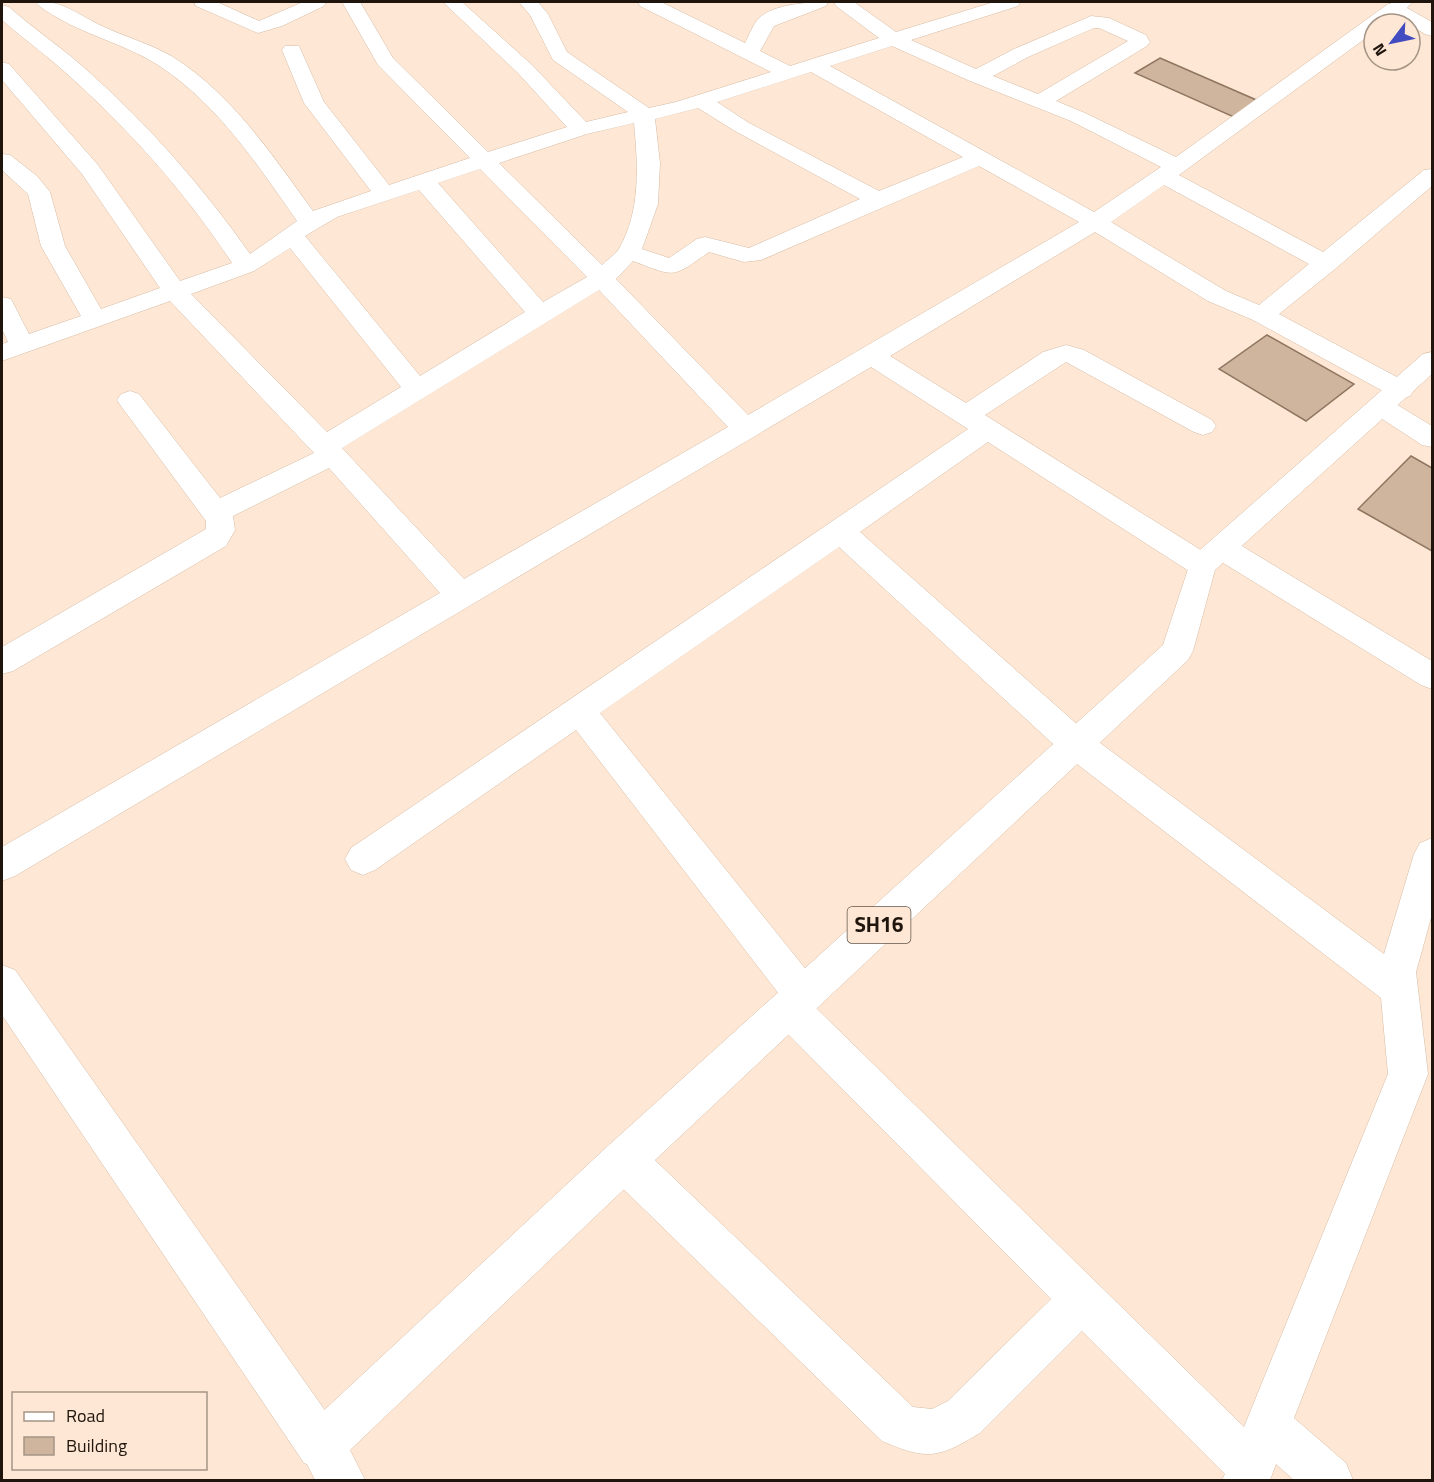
<svg xmlns="http://www.w3.org/2000/svg" width="1434" height="1482" viewBox="0 0 1434 1482" font-family="'Titillium Web',sans-serif">
<style>
.building{fill:#d0b59e;stroke:#8e7660;stroke-width:1.5}
.lines{fill:none;stroke-linecap:round;stroke-linejoin:round}
.minor-casing{stroke:#d6bba4;stroke-width:1}
.major-casing{stroke:#d6bba4;stroke-width:1}
.minor{fill:#fff;fill-rule:evenodd}
.major{fill:#fff;fill-rule:evenodd}
.labels{text-anchor:middle;stroke-width:4.5;stroke-linejoin:round;paint-order:stroke}
.shield{fill:#fee8d5;stroke:#625449;stroke-width:1.5}
.shield-label{font-size:21px;font-weight:bold;fill:#1f150d}
</style>
<rect width="100%" height="100%" fill="#fee8d5"/>
<g class="building">
<path d="M1160,58L1261,102L1236,118L1135,73Z"/>
<path d="M1267,335L1354,384L1306,421L1219,369Z"/>
<path d="M1411,456L1432,468V551L1358,509Z"/>
</g>
<g class="lines">
<g class="minor-casing">
<g id="minor">
<path d="M36,2C63,0 78,15 102,26C125,37 151,44 173,57C233,95 272,155 313,211L371,191L304,103L282,50L285,46H299L324,102L389,185L470,158L378,65L342,2H360L393,58L488,152L567,127L518,73L443,2H462L532,65L586,122L628,112L553,60L530,15L519,2H538L548,14L567,52L649,108L676,102L771,72L640,6L638,2H661L745,43C749,36 753,24 759,18C774,4 809,2 828,2L826,6L774,26L760,51L790,66L879,38L836,6L834,2H854L896,32L994,2H1020L1018,6L911,40L976,69L1014,49L1091,16L1109,18L1146,35L1150,42L1147,46L1056,101L1085,113L1176,157L1388,4H1402L1404,8C1397,19 1387,24 1374,24V32L1179,175L1323,252L1424,170L1432,169V186L1335,269L1279,314L1410,384L1414,390L1410,396L1401,399L1392,396L1253,320L1208,301L1095,232L890,356L966,403L1043,352L1066,345L1084,350L1212,420L1216,426L1212,432L1203,435L1194,432L1066,362L985,415L1212,557L1217,565L1212,573L1202,576L1192,573L988,442L860,532L1088,734L1384,954L1414,854L1420,843L1432,838V914L1416,972L1428,1074L1294,1418L1346,1463L1353,1480H1294L1276,1464L1270,1480H1222L1225,1474L1082,1331L980,1433C937,1459 927,1460 882,1441L609,1175L603,1160L609,1145L624,1139L639,1145L913,1407L932,1409L948,1401L1051,1299L775,1021L770,1008L775,995L779,994L576,730L375,870L363,875L351,870L345,859L351,848L968,429L871,367L15,876L2,881V847L440,593L329,468L233,516L235,530L226,546L13,671L2,674V647L206,529V521L121,406L117,400L121,394L130,391L139,394L220,498L314,453L170,301L2,361V344L8,342L2,329V297L11,299L29,334L81,316L41,246L28,194L2,170V154L10,155L37,176L50,192L65,246L101,309L160,288L82,174L2,80V62L9,64L98,165L180,281L232,263C188,196 135,136 76,82C53,60 26,41 2,20V5L9,7C35,30 64,49 90,73C150,127 204,188 250,254L297,221C257,164 219,106 161,67C130,46 91,37 58,18C50,13 41,9 36,2ZM1094,28H1099L1128,41L1038,94L993,76L1028,57ZM892,46L970,81L1071,121L1161,167L1094,212L830,66ZM811,72L963,157L879,191L749,123L717,102ZM698,108L735,131L860,199L749,248L705,237L697,239L669,258L642,249L658,204L660,163L655,119ZM634,123C638,166 641,210 619,249C615,255 607,260 602,265L499,163L587,134ZM979,166L1079,222L748,415L616,279L633,261C676,277 671,279 709,252L744,262L761,260ZM480,169L587,277L543,302L438,183ZM1164,185L1309,264L1259,305L1226,291L1111,222ZM419,190L525,312L420,376L305,236L337,217ZM290,248L401,387L327,432L191,294L254,271ZM599,290L728,427L464,579L342,448ZM839,547L1064,754L1381,998L1388,1074L1244,1427L816,1008L822,995L816,982L600,713Z"/>
<path d="M194,2H217L259,21L303,2H326L324,6L282,26L258,33L196,6Z"/>
<path d="M1382,398L1391,401L1432,426V447L1422,445L1373,413L1369,407L1373,401Z"/>
<path d="M1222,537L1232,540L1432,661V689L1421,685L1212,556L1207,548L1212,540Z"/>
<path d="M2,965L15,970L338,1429L344,1446L338,1463L321,1469L304,1463L2,1015Z"/>
</g>
</g>
<g class="major-casing">
<g id="major">
<path d="M1392,2H1412L1407,8L1432,22V36L1425,34L1388,12L1386,8Z"/>
<path d="M1432,352V374L1215,570L1193,651L1188,660L639,1175L350,1450L365,1480H315L298,1446L304,1429L609,1145L1163,645L1192,557L1423,354Z"/>
</g>
</g>
<use href="#minor" class="minor"/>
<use href="#major" class="major"/>
</g>
<g class="labels">
<rect class="shield" x="847.5" y="907" width="63" height="36" rx="4.5"/>
<g class="shield-label">
<text x="879" y="932">SH16</text>
</g>
</g>
<rect width="1434" height="1482" fill="none" stroke="#1f150d" stroke-width="6"/>
<rect x="12" y="1392" width="195" height="78" fill="#fee8d5" stroke="#a59485" stroke-width="1.5"/>
<rect x="24" y="1412" width="30" height="9" fill="#ffffff" stroke="#a59485" stroke-width="1.5"/>
<text x="66" y="1422" font-size="18" fill="#1f150d">Road</text>
<rect x="24" y="1437" width="30" height="18" fill="#d0b59e" stroke="#a59485" stroke-width="1.5"/>
<text x="66" y="1452" font-size="18" fill="#1f150d">Building</text>
<g transform="translate(1392 42) rotate(238)"><circle r="28" fill="#fee8d5" stroke="#a59485" stroke-width="1.5"/>
<path d="M0-4.5L10 22L0 15L-10 22Z" fill="#424bbf"/>
<text y="-9" font-size="16" font-weight="bold" text-anchor="middle" fill="#1f150d">N</text>
</g>
</svg>
